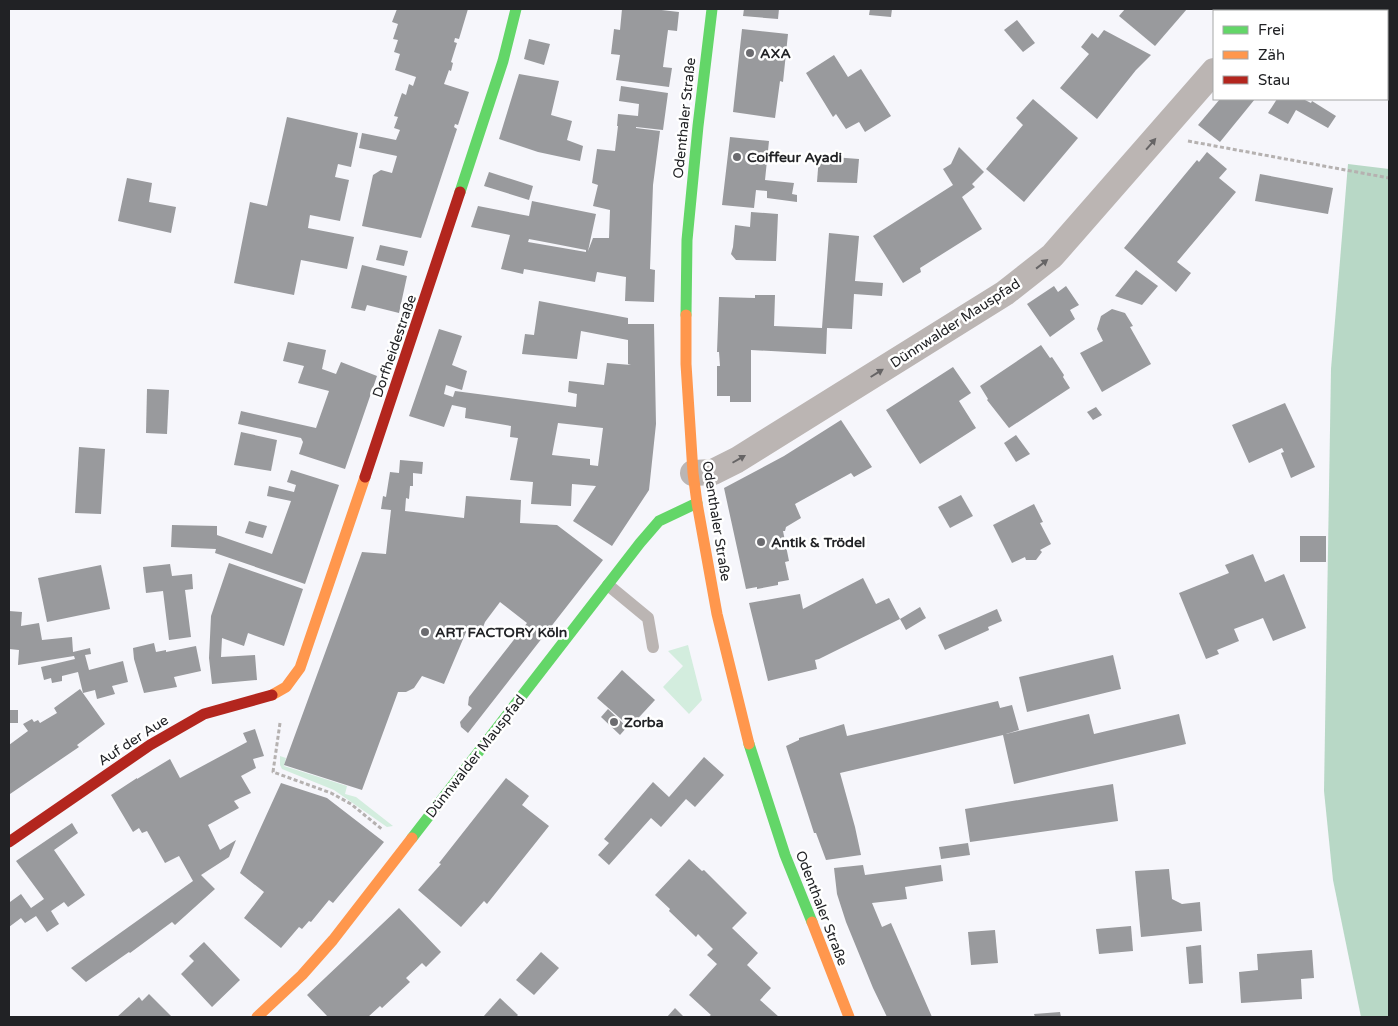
<svg xmlns="http://www.w3.org/2000/svg" width="1398" height="1026" viewBox="0 0 1398 1026" font-family="'Varela Round',sans-serif">
<style>
.green{fill:#d3edde}
.forest{fill:#b8d8c6}
.building{fill:#999a9d;fill-rule:evenodd}
.lines{fill:none;stroke-linecap:round;stroke-linejoin:round}
.path{stroke:#b5b1b0;stroke-width:3;stroke-dasharray:4 2.5;stroke-linecap:butt}
.lane{stroke:#bbb5b3;stroke-width:12}
.street{stroke:#bbb5b3;stroke-width:26}
.fast{stroke:#63d668;stroke-width:11}
.slow{stroke:#ff974d;stroke-width:11}
.jam{stroke:#b3261e;stroke-width:11}
.oneway{fill:#666465}
.poi-dot{fill:#6c6c70;stroke:#fff;stroke-width:2}
.labels{text-anchor:middle;stroke-width:5;stroke-linejoin:round;paint-order:stroke}
.poi-label{font-size:14px;font-weight:bold;fill:#212225;stroke:#fff;text-anchor:start}
.street-label{font-size:14px;fill:#212225;stroke:#fff}
</style>
<rect width="100%" height="100%" fill="#f6f6fb"/>
<g class="green">
<path d="M688,645L702,700L689,714L663,687L683,666L668,651Z"/>
<path d="M280,756L286,758L284,766L347,786L345,794L356,797L393,826L387,827L334,790L282,769L280,765Z"/>
</g>
<path class="forest" d="M1348,164L1389,169V1017H1361L1333,880L1324,791L1331,369Z"/>
<g class="building">
<path d="M397,9H468L459,39L455,38L454,42L457,43L451,62L453,63L451,71L449,70L444,84L469,92L458,125L455,124L454,127L457,129L421,238L362,226L373,175L381,170L392,173L397,156L359,148L362,133L396,140L400,130L394,128L398,117L394,116L402,93L406,95L409,84L413,86L416,77L395,70L400,54L394,52L398,40L393,39L398,24L392,22Z"/>
<path d="M622,9H653L679,12L677,31L668,30L663,67L672,68L669,87L616,80L620,55L611,54L614,29L620,30Z"/>
<path d="M744,9H779L778,19L743,16Z"/>
<path d="M870,9H892L891,17L869,15Z"/>
<path d="M1125,9H1187L1155,46L1119,16Z"/>
<path d="M1327,9H1338L1341,11H1325Z"/>
<path d="M1017,20L1035,43L1023,52L1004,30Z"/>
<path d="M742,29L788,34L783,82L780,81L775,118L733,112Z"/>
<path d="M1104,30L1151,55L1136,70L1097,119L1060,88L1089,54L1081,47L1092,33L1098,38Z"/>
<path d="M529,39L550,44L544,65L524,59Z"/>
<path d="M834,55L848,77L861,69L891,116L865,132L859,122L846,129L836,114L833,117L806,73Z"/>
<path d="M519,74L559,81L551,115L572,121L567,140L583,146L580,161L538,152L499,139Z"/>
<path d="M621,86L668,93L663,130L636,127V128L660,131L653,185L650,269L655,270L654,302L625,301L626,277L597,272L595,282L524,269L523,274L501,269L510,235L471,227L478,206L529,216L532,201L596,214L588,251L593,238H609L610,210L593,206L598,185L592,183L597,149L615,151L618,126H617L618,114L638,116L639,104L619,101ZM529,239L550,243L586,250V252L528,242Z"/>
<path d="M1033,99L1078,138L1024,202L986,169L1023,125L1016,118Z"/>
<path d="M1220,99H1255L1220,142L1198,125Z"/>
<path d="M1277,99H1303L1311,103L1312,101L1336,116L1328,128L1296,110L1288,124L1268,113Z"/>
<path d="M287,117L358,133L351,167L338,164L335,177L349,180L340,221L310,215L308,228L354,237L347,269L301,260L294,295L234,283L250,202L267,206Z"/>
<path d="M730,137L769,141L765,180L794,183L792,194L797,195V202L767,198V191L756,190L754,208L722,205Z"/>
<path d="M959,147L984,172L972,184L975,187L962,197L982,229L920,268L921,272L903,283L873,236L953,185L943,169L951,164Z"/>
<path d="M1207,152L1227,169L1219,178L1236,192L1177,262L1191,273L1176,292L1124,248L1197,160L1199,162Z"/>
<path d="M819,156L859,159L857,183L817,182Z"/>
<path d="M489,172L533,186L529,200L484,186Z"/>
<path d="M1260,174L1333,188L1328,214L1255,201Z"/>
<path d="M127,178L152,183L149,202L176,207L171,233L118,221Z"/>
<path d="M751,212L778,214L776,261L736,260L731,254L733,247L735,225L750,227Z"/>
<path d="M829,233L859,236L855,281L883,283L882,296L854,294L852,329L827,328L826,354L751,350V402H730V396H717V366H720L719,352H717L719,297L755,298V295H775L774,326L822,328Z"/>
<path d="M380,245L408,251L404,266L376,260Z"/>
<path d="M362,265L407,276L399,313L367,305L365,311L351,308Z"/>
<path d="M1136,270L1158,286L1142,305L1115,296Z"/>
<path d="M1054,286L1058,292L1066,286L1079,305L1070,310L1075,319L1050,337L1027,304Z"/>
<path d="M539,301L628,318V324H654L656,424L649,490L612,546L573,521L596,486L572,484L571,506L531,504L533,482L510,480L518,438L510,437L511,426L465,418L466,408L452,405L444,427L409,416L439,329L462,336L452,365L467,371L462,390L446,385L444,394L453,397L455,391L576,407L577,394L568,392L569,381L604,385L607,363L631,365L628,364V340L581,331L577,359L522,354L525,334L534,335ZM558,423L603,428L598,466L590,465V459L552,455Z"/>
<path d="M1112,309L1125,313L1133,326L1130,327L1151,364L1102,392L1080,353L1103,341L1097,329L1101,316Z"/>
<path d="M288,342L326,350L322,369L336,374L341,362L377,376L345,469L299,454L303,442L301,438L238,424L241,411L316,428L329,391L298,383L304,366L283,361Z"/>
<path d="M1041,345L1050,358L1052,357L1064,375L1063,377L1070,388L1009,428L987,400L988,399L980,386Z"/>
<path d="M953,367L971,393L959,401L976,428L920,464L886,410Z"/>
<path d="M147,389L169,390L167,434L146,433Z"/>
<path d="M1285,403L1315,467L1291,478L1281,453L1284,452L1282,448L1249,463L1232,425Z"/>
<path d="M1096,407L1102,415L1093,420L1087,412Z"/>
<path d="M841,420L872,467L854,477L851,473L795,504L801,518L786,527L785,531H783L789,561L785,562L789,580L778,582V585L757,589V587L746,589L724,488L784,456Z"/>
<path d="M241,432L277,440L271,471L234,465Z"/>
<path d="M1016,435L1030,454L1016,462L1004,443Z"/>
<path d="M79,447L105,449L101,514L75,513Z"/>
<path d="M400,460L423,462L422,474L413,473V486H410L409,499L406,498L405,511L464,518L466,496L521,500L520,523L557,525L603,560L468,733L461,727L460,722L472,708L468,705L469,697L527,623L500,602L485,622L482,630L469,625L444,684L422,676L414,688L406,692H398L362,790L284,765L362,552L386,554L391,510L381,509L383,496L386,497L390,472L399,473Z"/>
<path d="M291,470L339,485L305,584L215,553L216,549L171,547L172,525L217,526V535L272,554L291,501L267,496L269,486L294,492L296,485L287,482Z"/>
<path d="M961,495L973,516L950,528L938,507Z"/>
<path d="M1034,504L1043,522L1040,523L1051,544L1040,550L1042,552L1036,560H1026L1025,557L1012,563L993,525Z"/>
<path d="M249,521L267,526L263,538L245,533Z"/>
<rect x="1300" y="536" width="26" height="26"/>
<path d="M1253,554L1265,582L1284,574L1306,628L1273,641L1263,618L1234,629L1239,641L1217,650L1219,654L1206,659L1179,593L1229,573L1225,565Z"/>
<path d="M229,563L303,589L284,646L248,633L244,646L222,638L221,657L255,655L257,680L212,684L209,658L211,616Z"/>
<path d="M170,564L172,576L192,574L193,589L185,590L191,637L169,640L163,591L146,593L143,567Z"/>
<path d="M101,565L110,609L47,622L38,578Z"/>
<path d="M863,578L876,604L889,598L900,619L920,607L926,618L906,630L900,619L819,659L815,660L817,669L768,681L749,603L800,594L803,609Z"/>
<path d="M997,609L1002,621L988,627L989,630L945,650L938,635Z"/>
<path d="M9,611L22,612L21,626L39,623L42,640L72,637L73,652L90,648L91,654L85,655L89,670L123,661L128,682L112,686L115,694L97,699L95,690L83,693L78,672L62,676V681L52,683L51,678L44,680L41,667L75,659L74,656L18,665L19,650L9,649Z"/>
<path d="M154,643L156,652L166,650V652L196,646L201,671L174,677L177,687L144,693L134,659L133,648Z"/>
<path d="M1113,655L1121,689L1027,712L1019,677Z"/>
<path d="M622,670L655,700L630,727L597,698Z"/>
<path d="M80,689L105,724L77,745L79,747L10,794L9,797V745L28,731L23,724L32,719L34,722L38,720L40,723L57,713L54,708Z"/>
<path d="M998,701L1000,708L1012,705L1019,730L1006,734L1089,714L1094,734L1179,714L1186,744L1014,784L1003,735L840,773L855,827L861,855L826,860L816,833H814L786,746L799,740V738L844,724L847,736Z"/>
<path d="M608,709L627,727L620,735L601,717Z"/>
<rect x="9" y="710" width="9" height="13"/>
<path d="M255,729L264,756L253,759L256,768L241,776L251,793L234,801L239,808L208,825L220,850L236,840L229,857L201,875L215,889L175,925L172,922L130,953L129,952L86,982L71,968L193,881L179,856L165,863L147,831L142,833L139,828L133,832L111,795L137,778V779L170,759L180,778L182,777L247,742L243,733Z"/>
<path d="M704,757L724,775L695,807L686,799L661,827L651,818L609,865L598,855L609,843L604,839L653,782L669,797Z"/>
<path d="M506,778L529,796L522,805L549,826L487,904L484,901L461,927L418,890L441,864L439,863Z"/>
<path d="M281,783L327,798L384,842L333,903L329,900L311,922L309,921L302,929L299,927L281,948L244,918L264,892L240,873Z"/>
<path d="M1113,784L1118,821L970,842L965,809Z"/>
<path d="M72,823L78,833L54,850L85,895L68,907L64,902L51,911L59,924L47,932L36,916L25,923L21,918L9,927V900L10,902L21,894L31,908L44,899L16,861Z"/>
<path d="M968,843L970,855L941,859L939,847Z"/>
<path d="M689,859L702,871L704,870L747,913L732,928L758,953L747,965L771,988L760,1000L779,1017H708L711,1015L689,995L717,964L707,955L713,949L698,934L696,937L669,911L670,909L655,895Z"/>
<path d="M863,865L865,875L941,865L943,881L905,887L907,899L872,903L882,927L891,923L932,1017H887L873,988L846,922L837,894L834,868Z"/>
<path d="M1169,869L1172,899L1182,904L1200,902L1202,931L1141,937L1135,871Z"/>
<path d="M399,908L441,952L426,967L422,963L406,978L410,982L382,1008L380,1006L368,1017H328L307,995Z"/>
<path d="M1131,926L1133,951L1099,954L1096,929Z"/>
<path d="M995,930L998,963L971,965L968,932Z"/>
<path d="M204,942L240,980L212,1007L181,974L194,961L189,956Z"/>
<path d="M1201,945L1203,983L1189,984L1186,947Z"/>
<path d="M1312,950L1314,978L1301,979L1302,999L1241,1003L1239,972L1258,970L1257,954Z"/>
<path d="M541,952L559,968L534,995L516,980Z"/>
<path d="M149,994L172,1017H117L139,997L142,1001Z"/>
<path d="M500,998L518,1015L516,1017H483Z"/>
<path d="M675,1008L684,1017H667Z"/>
<path d="M1060,1012L1061,1017H1035L1034,1014Z"/>
</g>
<g class="lines">
<g class="path">
<path d="M1188,141L1389,178"/>
<path d="M280,723L273,772L331,793L351,804L383,830"/>
</g>
<path class="lane" d="M608,585L648,618L653,647"/>
<g class="street">
<path d="M1266,11L1268,9"/>
<path d="M693,473L713,472L737,460L1005,293L1052,256L1214,71"/>
</g>
<g class="fast">
<path d="M460,192L503,61L516,9"/>
<path d="M686,315L687,240L698,126L712,9"/>
<path d="M749,744L785,855L812,922"/>
<path d="M412,838L640,543L659,521L697,503"/>
</g>
<g class="slow">
<path d="M686,315V364L693,473L697,503L717,614L749,744"/>
<path d="M272,695L286,687L300,668L365,477"/>
<path d="M812,922L849,1017"/>
<path d="M257,1017L302,975L333,940L412,838"/>
</g>
<g class="jam">
<path d="M365,477L460,192"/>
<path d="M9,842L150,745L204,714L272,695"/>
</g>
</g>
<defs><path id="oneway-solid" d="M-6-.8H1V-3.2L6.5 0L1 3.2V.8H-6Z" transform="scale(1.25)"/></defs>
<g class="oneway">
<use href="#oneway-solid" transform="translate(1151 144) rotate(-49)"/>
<use href="#oneway-solid" transform="translate(1042 264) rotate(-38)"/>
<use href="#oneway-solid" transform="translate(877 373) rotate(-32)"/>
<use href="#oneway-solid" transform="translate(739 459) rotate(-30)"/>
</g>
<g class="poi-dot">
<circle cx="750" cy="53" r="5"/>
<circle cx="737" cy="157" r="5"/>
<circle cx="761" cy="542" r="5"/>
<circle cx="425" cy="632" r="5"/>
<circle cx="614" cy="722" r="5"/>
</g>
<g class="labels">
<g class="poi-label">
<text x="760" y="58">AXA</text>
<text x="747" y="162">Coiffeur Ayadi</text>
<text x="771" y="547">Antik &amp; Trödel</text>
<text x="435" y="637">ART FACTORY Köln</text>
<text x="624" y="727">Zorba</text>
</g>
<g class="street-label">
<text transform="translate(684 118) rotate(-84)" y="5">Odenthaler Straße</text>
<text transform="translate(955 323) rotate(-33)" y="5">Dünnwalder Mauspfad</text>
<text transform="translate(394 346) rotate(-71)" y="5">Dorfheidestraße</text>
<text transform="translate(717 521) rotate(81)" y="5">Odenthaler Straße</text>
<text transform="translate(133 740) rotate(-33)" y="5">Auf der Aue</text>
<text transform="translate(475 756) rotate(-52)" y="5">Dünnwalder Mauspfad</text>
<text transform="translate(822 908) rotate(69)" y="5">Odenthaler Straße</text>
</g>
</g>
<rect width="1398" height="1026" fill="none" stroke="#212225" stroke-width="20"/>
<rect x="1213" y="10" width="175" height="90" fill="#ffffff" stroke="#a6a7a8"/>
<rect x="1223" y="26" width="25" height="8" fill="#63d668" stroke="#a6a7a8"/>
<text x="1258" y="35" font-size="15" fill="#212225">Frei</text>
<rect x="1223" y="51" width="25" height="8" fill="#ff974d" stroke="#a6a7a8"/>
<text x="1258" y="60" font-size="15" fill="#212225">Zäh</text>
<rect x="1223" y="76" width="25" height="8" fill="#b3261e" stroke="#a6a7a8"/>
<text x="1258" y="85" font-size="15" fill="#212225">Stau</text>
</svg>
